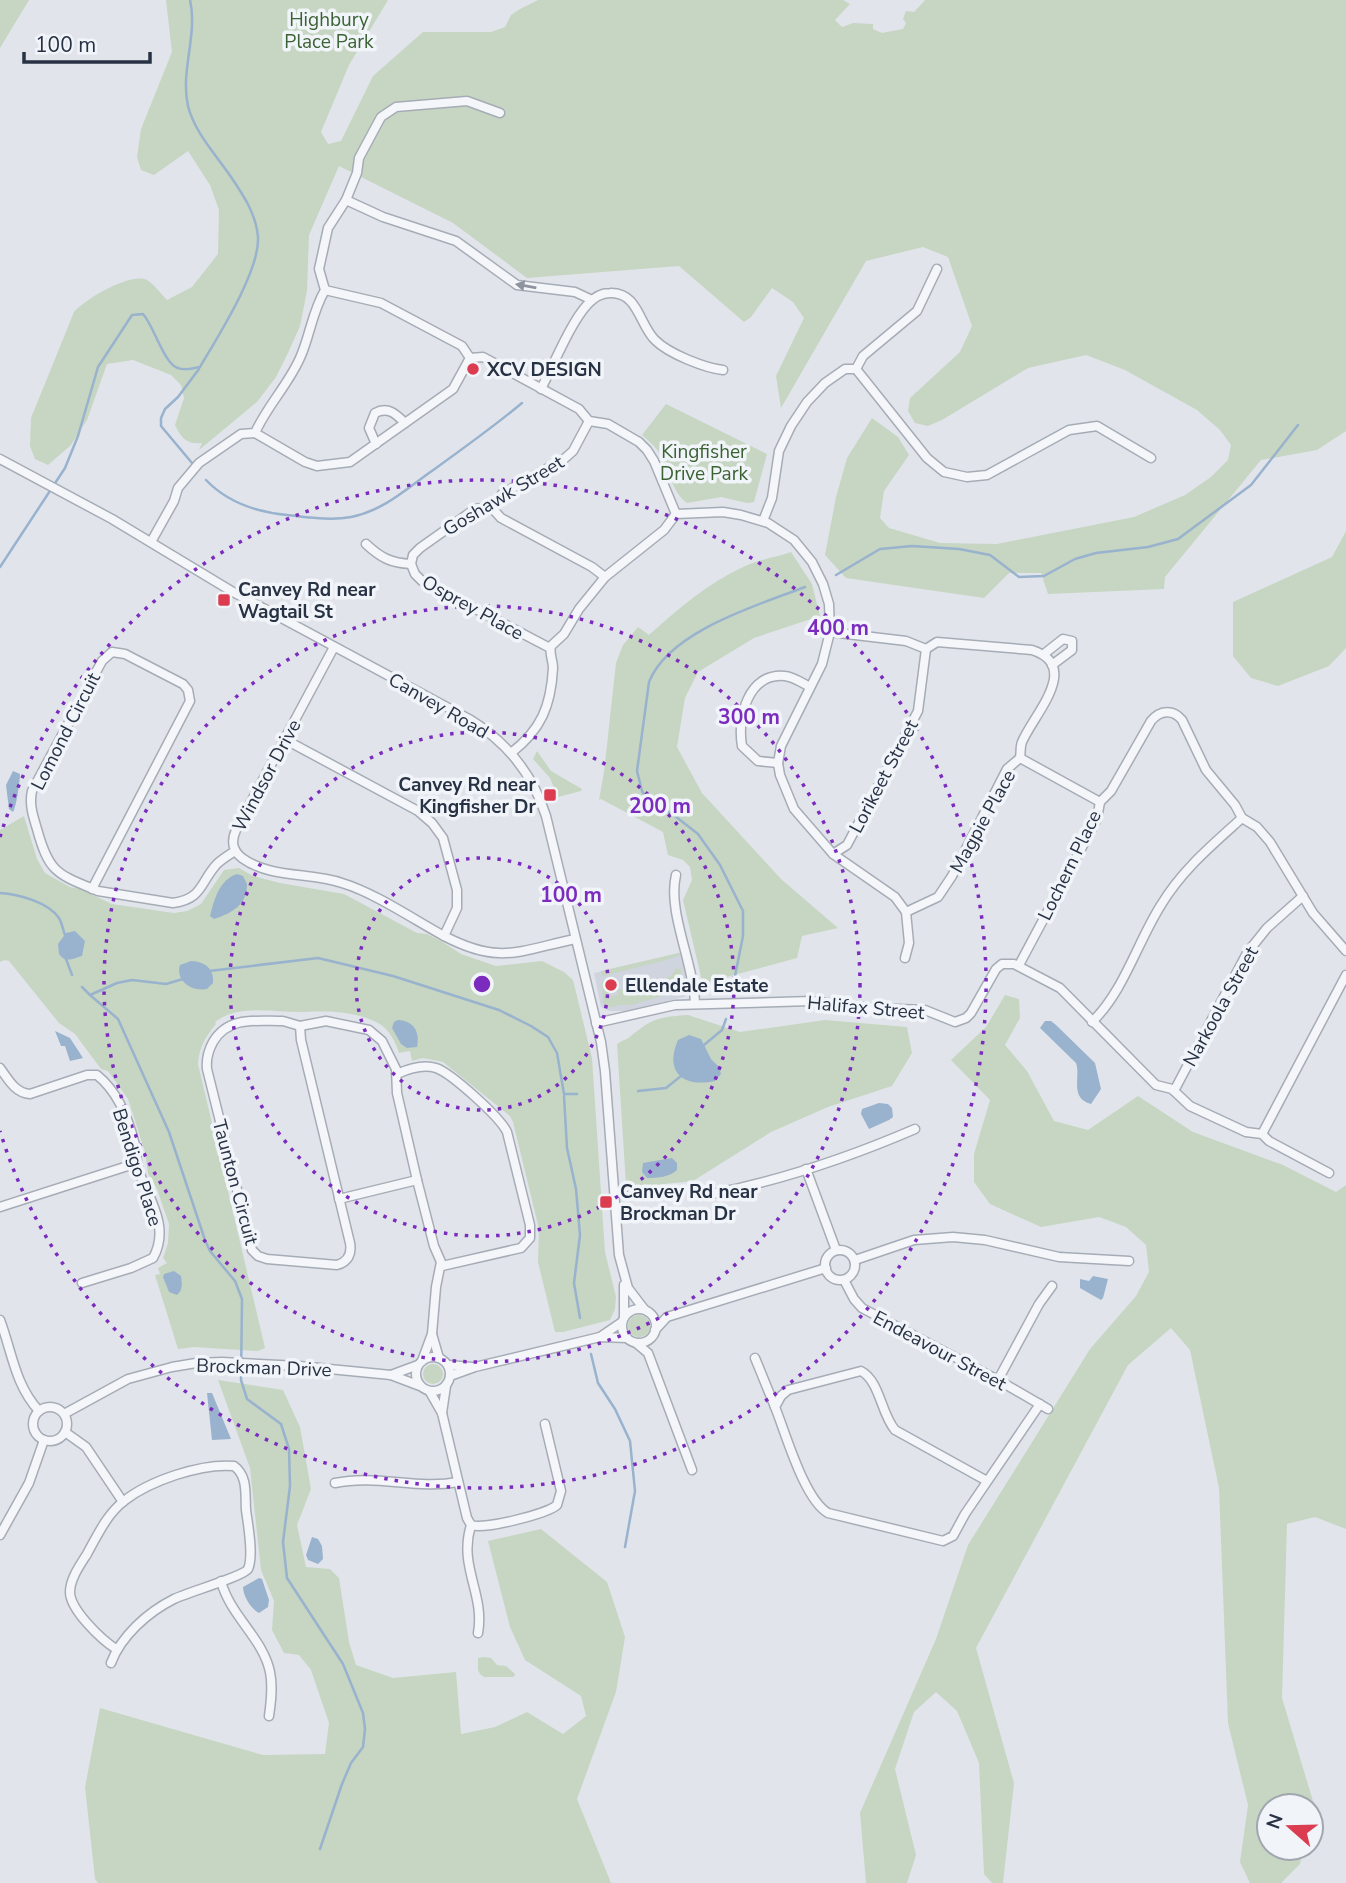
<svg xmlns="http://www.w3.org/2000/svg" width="1346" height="1883" viewBox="0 0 1346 1883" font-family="'Nunito Sans',sans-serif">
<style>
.built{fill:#cfd4de}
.green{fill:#c6d6c2}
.water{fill:#99b2ce}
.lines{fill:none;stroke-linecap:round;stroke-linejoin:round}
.stream{stroke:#99b2ce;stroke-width:2.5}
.minor-casing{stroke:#a6acb6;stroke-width:11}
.minor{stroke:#f5f6f9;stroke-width:8}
.oneway{fill:#8e949f}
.ring{fill:none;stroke:#7b2cbf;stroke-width:3.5;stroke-dasharray:3.5 7}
.poi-dot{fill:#db3c50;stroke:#f1f4f8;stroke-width:2.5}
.labels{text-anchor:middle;stroke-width:7;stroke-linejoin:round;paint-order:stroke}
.park-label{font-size:19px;fill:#3b6234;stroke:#f1f4f8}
.poi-label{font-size:19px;font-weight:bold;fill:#283245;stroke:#f1f4f8;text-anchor:start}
.street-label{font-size:19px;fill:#283245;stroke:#f1f4f8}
.centre{fill:#7b2cbf;stroke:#f1f4f8;stroke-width:3.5}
.ring-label{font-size:21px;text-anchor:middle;font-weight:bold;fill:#7b2cbf;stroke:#f1f4f8;stroke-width:7;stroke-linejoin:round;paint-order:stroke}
</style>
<rect width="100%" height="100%" fill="#e1e5eb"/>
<path class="built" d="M683,952L691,990L687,996L628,1011H609L601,1007L594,973Z"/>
<g class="green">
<path d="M0,0H29L0,48Z"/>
<path d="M166,0H388L349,65L321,132L328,144L341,141L373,76L423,32H491L505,27L511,15L520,9L538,0H843L850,4L835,20L842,27L853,23L873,24V29L882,33L903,29L906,23L903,19L906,11L914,12L925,0H1346V431L1317,450L1261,460L1165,577L1164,589L1048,594L1041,573H1009L984,598L846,578L825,555L836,497L847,458L872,418L898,437L909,455L884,491L880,518L889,528L940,543L997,544L1134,517L1185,495L1211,477L1228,460L1231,445L1220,430L1197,410L1125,370L1086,355L1028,368L942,420L928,426L915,423L908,411L910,398L960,352L972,326L948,257L923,247L866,261L781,408L776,376L804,318L793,302L772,288L751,317L744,322L679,266L527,278L453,223L339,166L309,235L307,291L300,326L288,353L276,377L257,402L199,450L202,443C187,445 181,438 175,425L184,398L181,385L171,375L133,360L107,364L87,420L71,445L48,465L35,459L30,446L31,418L74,312C85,299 131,272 147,280C154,284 161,294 167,300L192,287L218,254L219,210L210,185L188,151L154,175L141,170L137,157L141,129L172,52Z"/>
<path d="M666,404L767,454L754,502L747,503L721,497L687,503C672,492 670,472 662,457C657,448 650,442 642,435Z"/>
<path d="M1346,531V648L1329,666L1278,686L1251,678L1233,656V602L1332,557Z"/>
<path d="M791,552L812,584L820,616L754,638L698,672L685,698L677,747L702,793L781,879L838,928L802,936L797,958L708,982L702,981L683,900L692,880L690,867L683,860L668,855L663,832L601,799L599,800L604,772L616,663L623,645L638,627L649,635C678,609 708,583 743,567C758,560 776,557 791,552Z"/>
<path d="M537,751L551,771L582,789L581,791L558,797L550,778L533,759Z"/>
<path d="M24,816L37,859L45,873L70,887L80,889L112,904L174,913L187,911L201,904L224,870L239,868L253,876L280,883L344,894L417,933L427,934L441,941L461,954L496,966L542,961L564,972L573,980L592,1058L605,1252L616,1297L615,1309L610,1320L563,1332H555L538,1262L539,1229L513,1122L510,1116L443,1062L423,1058L412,1061L410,1051L399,1053C395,1041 389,1029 378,1023C355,1011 328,1011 304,1012C276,1013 239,1003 215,1022L216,1024C206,1036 199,1047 198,1064L265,1348L258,1351L194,1347L178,1349L155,1275L160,1274L158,1268L167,1263L163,1258L168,1243L169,1224L157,1189L148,1174L145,1152L128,1099L108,1071L101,1069L75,1034L59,1023L9,961L5,960L0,962V830Z"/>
<path d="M679,953L680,955L663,961L602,976L601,971Z"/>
<path d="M676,968L681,970C681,979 685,983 680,991L631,1005H619L615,1007H607L603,1003L602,981L605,980L609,997L618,995L617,990L622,989L624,995L666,985L665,978L671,976Z"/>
<path d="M1005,995L1019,999L1020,1018L1005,1045L1027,1071L1054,1121L1088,1130L1138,1096L1193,1132L1283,1165L1336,1192L1346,1185V1529L1315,1517L1287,1524L1282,1698L1315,1808L1311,1822V1806H1269V1848H1304L1300,1864L1281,1883H1250L1240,1862L1248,1805L1228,1723L1219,1488L1190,1350L1171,1328L1128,1365L976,1648L1014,1783L1003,1883H992L984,1874L979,1763L957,1711L936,1692L914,1712L895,1769L916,1855L907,1883H866L860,1813L936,1639L968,1545L1090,1349L1136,1296L1149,1272L1146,1245L1126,1227L1099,1217L1041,1227L990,1204L974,1182V1154L990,1100L951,1060L986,1027Z"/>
<path d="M688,1015L740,1032L825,1020L907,1027L912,1053L892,1086L828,1107L771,1132L693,1181L635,1187L626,1185L617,1044C622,1040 627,1040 631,1036C653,1018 659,1017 688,1015Z"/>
<circle cx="639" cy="1326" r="11"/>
<circle cx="433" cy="1374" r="10"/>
<path d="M218,1380L283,1390L300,1427L311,1489L297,1525L306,1567L330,1569L339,1578L349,1642L356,1665L393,1678L456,1672L461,1734L495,1727L527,1712L563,1734L586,1716L581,1696L525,1660L510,1627L488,1541L541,1529L607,1582L625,1637L616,1692L577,1799L611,1883H98L95,1879L85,1787L100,1708L263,1755L325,1754L329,1723L311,1670L299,1655L284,1653L272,1630L274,1601L261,1570L250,1468Z"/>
<path d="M483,1657L491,1658L497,1665L506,1666L515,1674L514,1677H484L480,1674L478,1670V1658Z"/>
</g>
<g class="water">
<path d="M13,771L20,774C20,781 16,808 13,812L9,809L6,785Z"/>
<path d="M237,874L243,876L247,884C247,905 232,913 214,919L210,916C214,900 219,880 237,874Z"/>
<path d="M75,931L85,941L82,956C74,958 66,964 59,954L58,944L66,933Z"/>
<path d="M191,961C205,962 214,968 213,983L207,989C192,992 175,981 180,965Z"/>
<path d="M398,1020C414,1021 420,1032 417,1047L407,1048L401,1044L392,1028L394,1022Z"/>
<path d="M1045,1021H1051L1056,1025L1095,1063L1101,1089L1091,1104C1069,1098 1081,1077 1076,1063L1040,1028Z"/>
<path d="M55,1031L70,1038L83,1058L70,1061L65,1046H61Z"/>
<path d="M689,1035L701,1039L711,1059L719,1067L721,1074L715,1081C683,1088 664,1072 678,1040Z"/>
<path d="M879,1103L888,1104L892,1108L893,1117L889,1120L869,1129L861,1114L862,1109Z"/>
<path d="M672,1158L677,1163V1170C670,1177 657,1178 647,1178L642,1172L643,1163Z"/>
<path d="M174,1271L181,1276C182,1283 183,1290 177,1295L169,1292L163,1277L164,1274Z"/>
<path d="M1093,1276L1108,1279L1103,1298L1101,1300L1080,1288V1279L1089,1281Z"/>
<path d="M207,1393H212L231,1439L212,1440Z"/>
<path d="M312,1537L318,1539L322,1546L323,1559L318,1564L308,1560L306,1555Z"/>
<path d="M259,1578L262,1579L269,1600L268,1607L259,1613C251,1609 243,1596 243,1587Z"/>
</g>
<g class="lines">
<g class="stream">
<path d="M192,463L161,426V418L165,409L178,397L199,369"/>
<path d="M206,480C228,503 256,512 287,515C307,517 330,521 351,517C382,511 404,491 429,473C461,450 492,428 522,403"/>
<path d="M0,567L65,468L78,436L98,367L132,315L143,314C154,326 164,364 178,368C184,371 193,368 200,367C217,338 260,271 258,237C256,213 242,193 229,174C215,154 194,131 188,106C180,71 198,35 190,0"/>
<path d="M836,575L880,549L912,546L959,549L990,555L1019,577L1044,576L1075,559L1096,553L1148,547L1178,539L1251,485L1298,425"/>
<path d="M0,893C18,894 48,902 59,918C62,923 63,930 65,935"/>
<path d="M66,959L72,975"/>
<path d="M209,971L318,958L393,976L499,1010L531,1026L548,1037L557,1053L564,1094H577"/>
<path d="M733,986L743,936V911L720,865L698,834L675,816L647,799L642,791L637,771L649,682C669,631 758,605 805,587"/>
<path d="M82,987L90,995L117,983L132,980L166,984L183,979"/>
<path d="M90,995L118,1019L169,1132L205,1240L210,1251L235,1281L242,1299L241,1380L247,1399L281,1424L289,1449L290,1486L283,1542L287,1578L343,1664L363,1713L365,1729L363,1747L351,1763L342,1784L320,1849"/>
<path d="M704,1045L722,1030L726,1019"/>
<path d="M638,1091L666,1088L681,1076"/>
<path d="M564,1096L567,1148L576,1189L580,1235L574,1283L580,1318"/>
<path d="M591,1354L598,1383L615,1409L630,1441L635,1491L625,1547"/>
</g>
<g class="minor-casing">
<g id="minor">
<path d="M346,200L383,217L456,241L517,285L575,292L592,300"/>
<path d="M325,290L381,303L462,346L470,358L483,357L579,409L589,421L608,424L639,442L647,450L654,461L676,514"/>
<path d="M856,369L927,458L944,472L967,477L987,475L1069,430L1097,426L1151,458"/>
<path d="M541,389C553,366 571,322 587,305C593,298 601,293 610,293C638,292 639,324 655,340C669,354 705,368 723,370"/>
<path d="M255,433L305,462L317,466L350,462L453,389L470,358"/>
<path d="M376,444L369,428L375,413C388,406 396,414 405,423"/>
<path d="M0,459L112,519L233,592L469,719C507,742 533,775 546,816L601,1042L605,1071L619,1255L628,1288L644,1309"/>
<path d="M491,507L501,518L592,567L605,577"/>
<path d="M763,521L772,498L779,451L791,426L807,402L825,383L845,369H856L863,356L917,311L937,269"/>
<path d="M151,542L174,501L178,488L199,463L241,434L255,433C267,406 288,385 300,358C310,336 312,312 325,290L319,269L328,228L346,200L357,173L359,158L381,117L396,107L467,101L500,113"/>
<path d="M366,544C381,558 391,563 411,564"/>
<path d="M411,564L413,555L420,548L475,509L491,507L502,494L564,459L573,451L589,421"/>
<path d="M411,564L415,574L422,581L550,648"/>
<path d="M830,632L906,641L926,649L937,642L1032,650C1082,666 1034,714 1022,742C1020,747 1021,752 1020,758L1007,769L952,876L938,897L906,912"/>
<path d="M334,647L236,830C231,841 232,850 242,858C271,879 310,872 342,883C375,893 413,919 444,936"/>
<path d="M1044,654L1063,639L1072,641V650L1052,665"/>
<path d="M284,739L418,811L432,823L443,838L457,890V908L444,936C500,965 518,951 575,939"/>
<path d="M511,753C541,730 551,706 553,668C553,660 549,654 551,646L564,634L579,609L605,577L664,530L676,514L723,512L741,515L768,523L794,540L812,562L823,584L829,604L830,632L822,664L781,746L778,763L780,775L794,809L833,854L895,897L906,912L909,943L905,958"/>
<path d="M1020,758L1100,802"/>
<path d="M778,763L758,761L742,746C737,718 748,672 785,676C794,677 802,683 810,687"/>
<path d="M833,854L847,845L918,711L926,649"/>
<path d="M676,875C667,912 694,963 695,1004"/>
<path d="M92,889L190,701L188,690L183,684L125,654L112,652L102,661L32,791C29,804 33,816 37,829C49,873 57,874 98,891L173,903C203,899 200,882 217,864C222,859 229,855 235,851"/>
<path d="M1019,965L1097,819L1100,802L1111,791L1151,721C1160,710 1173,709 1182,720L1206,770L1235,805L1242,818L1257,827L1270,842L1313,913L1346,951"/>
<path d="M283,1021L300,1026L301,1040L350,1243C352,1254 348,1262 337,1265L267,1259L258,1256L252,1250L207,1069C206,1059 208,1051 213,1042C228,1016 256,1021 283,1021Z"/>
<path d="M1092,1022C1124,991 1137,943 1161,905C1182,870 1212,845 1242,818"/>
<path d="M596,1023L675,1005L811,1001L871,1008L925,1010L955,1022L966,1018L971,1013L996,969L1002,964H1014L1060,988L1156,1085L1172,1089L1190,1106L1246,1132L1262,1134L1269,1141L1329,1173"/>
<path d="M300,1026L326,1021L369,1030L382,1041L396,1069L397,1093L417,1180L434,1246L441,1262L436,1287L432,1334L422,1361"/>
<path d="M0,1068C8,1079 15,1093 30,1094L87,1075H97C118,1092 129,1120 135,1145C137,1154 136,1163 139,1172C150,1200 170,1228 153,1258L131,1268L82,1283"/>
<path d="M397,1074C408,1069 423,1064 436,1068C451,1073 500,1117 507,1132L530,1225V1238L521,1248L442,1266"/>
<path d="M1174,1091L1247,953L1267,928L1303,896"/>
<path d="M1262,1134L1346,975"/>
<path d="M806,1169L836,1250"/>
<path d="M712,1194C782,1180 850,1157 915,1129"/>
<path d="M339,1199L417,1180"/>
<path d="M0,1207L137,1163"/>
<circle cx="840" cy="1265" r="15"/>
<path d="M855,1260L914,1240L953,1237L985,1240L1059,1257L1129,1261"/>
<path d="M844,1280L854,1299L862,1308L998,1380L1048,1409"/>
<path d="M624,1285V1317"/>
<circle cx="639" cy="1326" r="17"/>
<path d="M0,1320C12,1352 15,1385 39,1411"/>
<path d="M655,1330L667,1317L826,1268"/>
<path d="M432,1334L439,1358"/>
<path d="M600,1337L622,1322"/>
<path d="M636,1343L648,1353L692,1470"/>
<circle cx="433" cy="1374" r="17"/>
<path d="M755,1358L775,1407"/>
<path d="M448,1365L472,1367"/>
<path d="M391,1375L418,1365"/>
<path d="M450,1376L475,1367L600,1337L627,1338"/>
<path d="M998,1380L1039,1304L1052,1286"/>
<path d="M430,1392L442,1413L467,1518L471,1525C458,1567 485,1593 478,1633"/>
<circle cx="50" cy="1424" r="17"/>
<path d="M442,1413L446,1386"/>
<path d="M64,1414L128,1379L172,1367L196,1363L222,1362L299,1366L391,1375L420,1386"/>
<path d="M65,1432L86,1447L123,1502"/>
<path d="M987,1481L895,1430C881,1414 880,1381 861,1371L788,1390L781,1396L775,1407C786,1434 804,1499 828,1513L943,1541L953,1536L965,1514L1040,1404"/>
<path d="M335,1483C377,1474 417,1490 458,1482"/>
<path d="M471,1525C483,1530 547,1514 557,1505L561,1491L545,1424"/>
<path d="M0,1535L29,1483L44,1440"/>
<path d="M221,1581C230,1616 263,1638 270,1672C273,1687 271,1702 269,1716"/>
<path d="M111,1663C121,1636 148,1612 174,1599C186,1593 244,1576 248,1569C254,1556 248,1525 246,1510C245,1494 248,1476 234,1466C201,1463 149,1481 124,1501C107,1514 97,1536 87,1554C80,1565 70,1579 70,1592C70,1610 102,1640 116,1649"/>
</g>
</g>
<use href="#minor" class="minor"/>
</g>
<defs><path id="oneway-solid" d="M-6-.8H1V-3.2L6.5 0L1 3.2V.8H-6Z" transform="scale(1.75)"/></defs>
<use class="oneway" href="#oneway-solid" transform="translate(526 286) rotate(-170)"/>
<g class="ring">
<circle cx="482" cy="984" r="126"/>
<circle cx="482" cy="984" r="252"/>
<circle cx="482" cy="984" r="378"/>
<path d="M0 837A504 504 0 1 1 0 1131"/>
</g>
<g class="poi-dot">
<circle cx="473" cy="369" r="7"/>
<rect x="217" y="593" width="14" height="14" rx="3.5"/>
<rect x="543" y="788" width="14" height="14" rx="3.5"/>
<circle cx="611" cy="985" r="7"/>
<rect x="599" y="1195" width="14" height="14" rx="3.5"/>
</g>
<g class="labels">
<g class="park-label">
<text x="329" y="26">Highbury<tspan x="329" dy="22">Place Park</tspan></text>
<text x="704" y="458">Kingfisher<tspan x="704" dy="22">Drive Park</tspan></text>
</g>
<g class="poi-label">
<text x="487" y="376">XCV DESIGN</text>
<text x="238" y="596">Canvey Rd near<tspan x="238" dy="22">Wagtail St</tspan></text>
<text x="536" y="791" text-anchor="end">Canvey Rd near<tspan x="536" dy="22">Kingfisher Dr</tspan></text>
<text x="625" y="992">Ellendale Estate</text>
<text x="620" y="1198">Canvey Rd near<tspan x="620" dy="22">Brockman Dr</tspan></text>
</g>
<g class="street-label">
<text transform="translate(503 495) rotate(-31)" y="7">Goshawk Street</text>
<text transform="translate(473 607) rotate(29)" y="7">Osprey Place</text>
<text transform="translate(439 705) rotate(30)" y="7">Canvey Road</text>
<text transform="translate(65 731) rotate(-63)" y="7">Lomond Circuit</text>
<text transform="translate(266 775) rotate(-62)" y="7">Windsor Drive</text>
<text transform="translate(883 776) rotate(-62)" y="7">Lorikeet Street</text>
<text transform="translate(982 821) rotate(-61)" y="7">Magpie Place</text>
<text transform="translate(1069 865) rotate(-64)" y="7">Lochern Place</text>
<text transform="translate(1220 1006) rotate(-61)" y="7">Narkoola Street</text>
<text transform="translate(866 1007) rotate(5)" y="7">Halifax Street</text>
<text transform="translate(138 1167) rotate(72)" y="7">Bendigo Place</text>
<text transform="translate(236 1182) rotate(75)" y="7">Taunton Circuit</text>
<text transform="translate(940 1350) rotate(28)" y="7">Endeavour Street</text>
<text transform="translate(264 1367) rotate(2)" y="7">Brockman Drive</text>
</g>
</g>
<circle cx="482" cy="984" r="10" class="centre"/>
<g class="ring-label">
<text x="838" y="635">400 m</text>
<text x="749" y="724">300 m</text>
<text x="660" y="813">200 m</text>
<text x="571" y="902">100 m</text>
</g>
<g transform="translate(1290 1827) rotate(290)"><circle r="33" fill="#f1f4f8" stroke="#a1a6b0" stroke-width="2"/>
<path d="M0-5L12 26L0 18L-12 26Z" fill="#db3c50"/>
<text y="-10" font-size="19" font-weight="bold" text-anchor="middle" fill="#283245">N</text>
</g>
<path d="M24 52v10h126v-10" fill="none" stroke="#283245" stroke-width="3.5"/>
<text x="35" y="52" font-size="21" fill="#283245" stroke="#f1f4f8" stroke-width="5" paint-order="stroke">100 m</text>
</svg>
